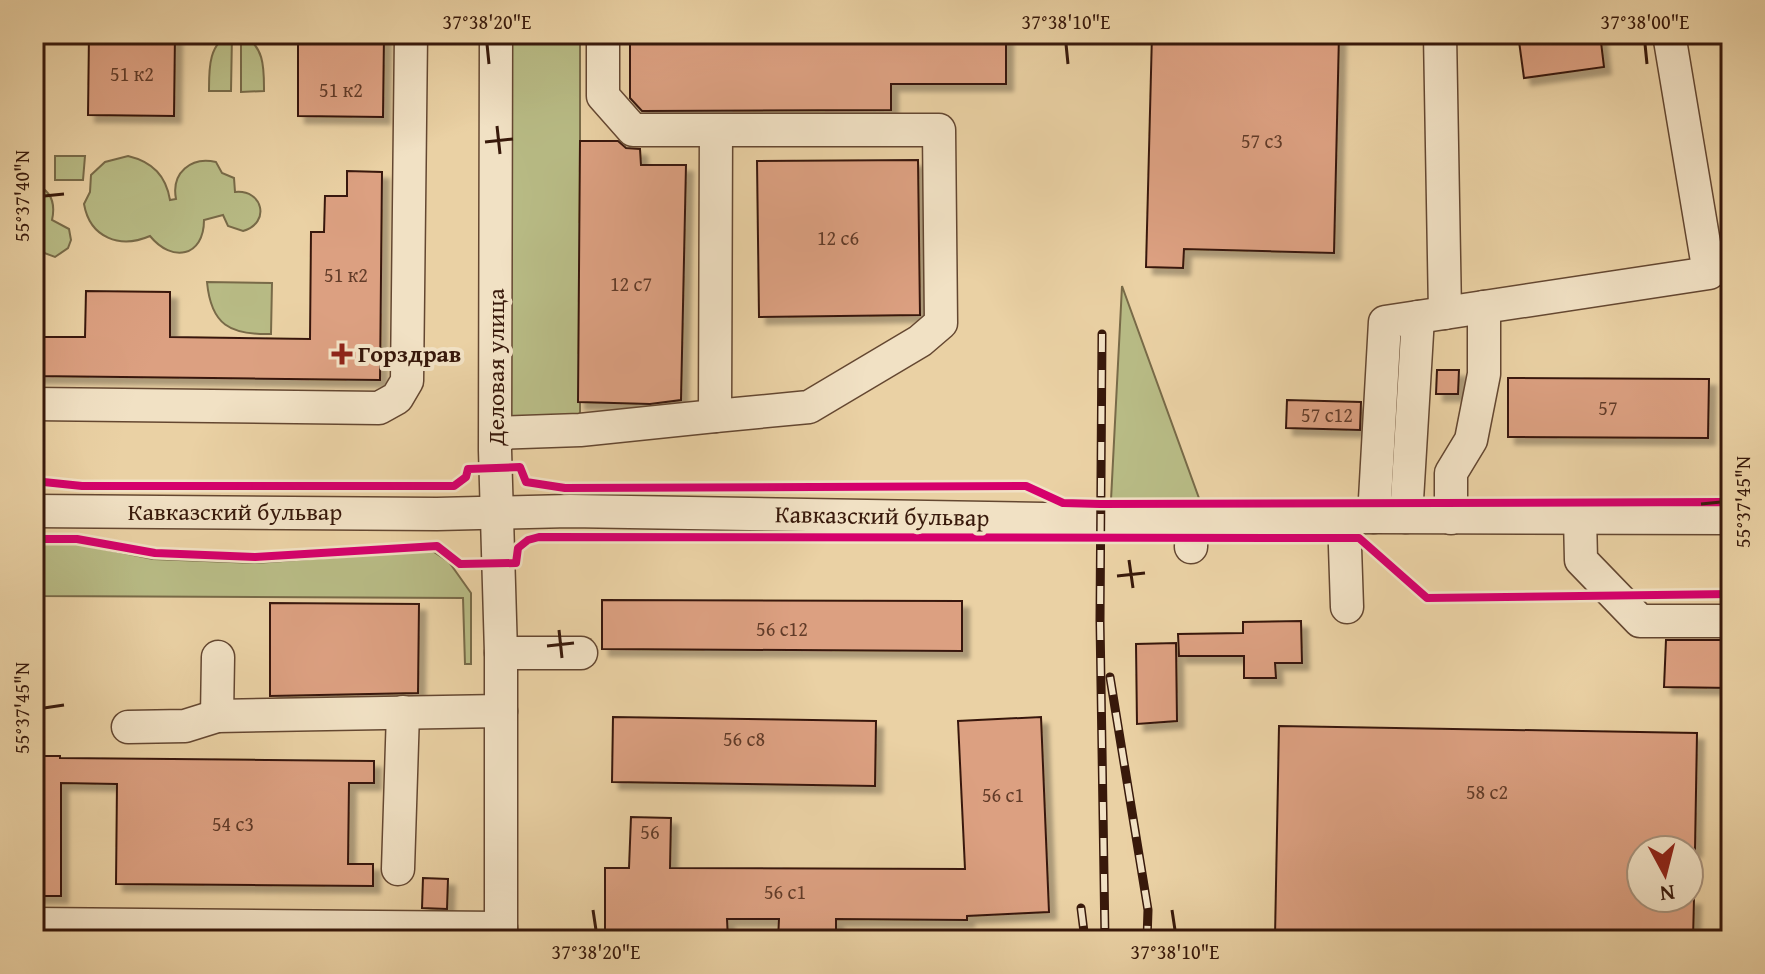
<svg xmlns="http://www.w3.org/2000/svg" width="1765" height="974" viewBox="0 0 1765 974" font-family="'Gentium Book Plus',serif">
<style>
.green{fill:#b8bb85;stroke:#786a48;stroke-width:2}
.building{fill:#dca081;stroke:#38190b;stroke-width:2;filter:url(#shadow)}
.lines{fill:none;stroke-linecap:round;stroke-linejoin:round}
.minor-casing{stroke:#644731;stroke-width:35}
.minor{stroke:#f1e1c4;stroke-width:32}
.rail-casing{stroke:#38190b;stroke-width:9}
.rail{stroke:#f1e1c4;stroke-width:6;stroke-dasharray:18;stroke-linecap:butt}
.cycleway-casing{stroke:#f1e1c4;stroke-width:13}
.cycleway{stroke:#d6006c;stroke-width:8}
.ticks{fill:none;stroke:#38190b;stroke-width:3}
.poi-dot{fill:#8f2418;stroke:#f1e1c4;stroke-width:3}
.labels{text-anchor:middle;stroke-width:8;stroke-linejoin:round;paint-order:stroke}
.number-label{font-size:20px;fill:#613b28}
.poi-label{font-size:24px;font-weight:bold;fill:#38190b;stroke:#f1e1c4;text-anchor:start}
.street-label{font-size:24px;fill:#38190b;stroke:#f1e1c4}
.neatline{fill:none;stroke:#38190b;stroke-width:3}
.ticks-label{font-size:20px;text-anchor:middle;fill:#38190b}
</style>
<defs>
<filter id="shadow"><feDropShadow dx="7" dy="7" stdDeviation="2" flood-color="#0004"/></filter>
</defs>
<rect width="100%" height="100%" fill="#ead1a4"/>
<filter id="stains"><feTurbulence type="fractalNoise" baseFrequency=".0025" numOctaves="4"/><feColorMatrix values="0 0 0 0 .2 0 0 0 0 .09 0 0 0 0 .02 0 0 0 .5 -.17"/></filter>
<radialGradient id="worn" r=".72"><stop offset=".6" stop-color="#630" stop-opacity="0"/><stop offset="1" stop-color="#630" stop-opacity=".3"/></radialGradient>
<g class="green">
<path d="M511,34H580V423L524,425L510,415Z"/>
<path d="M232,35L231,91H209C209,71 208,41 232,35Z"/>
<path d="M241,35C265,45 264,69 264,91L241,92Z"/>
<path d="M55,156H85L83,180H55Z"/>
<path d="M128,156C153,162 166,176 170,200L176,199C171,173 191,156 216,162L222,173L234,178L235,192C263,189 271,223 243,231L228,226L223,215L204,220C204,257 172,263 150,236C120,249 90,238 84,204L90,192L91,175L105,162Z"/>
<path d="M34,184C51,190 56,202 52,220L69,229L71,240L68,248L55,257L39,251L35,244Z"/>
<path d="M207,282L272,283L271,334C230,335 211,325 207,282Z"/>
<path d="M1122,286L1200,501L1111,500Z"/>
<path d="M34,543H74L153,559L256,563L431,550L449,562L471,593V664H465L463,598L34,596Z"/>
</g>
<g class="building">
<path d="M89,34H175L174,116L88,115Z"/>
<path d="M298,34L384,35L383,117L298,116Z"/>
<path d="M630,34H1006V84H891V110L642,111L630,98Z"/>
<path d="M1152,34H1339L1334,253L1184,249L1183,268L1146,267Z"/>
<path d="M1518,34H1600L1604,67L1524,78Z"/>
<path d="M580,141H618L626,148L640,149L641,165H686L681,400L650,404L578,402Z"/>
<path d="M918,160L920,315L759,317L757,161Z"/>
<path d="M347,171L382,172L380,380L34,376V337H85L86,291L170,292V337L310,339L311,232H324L325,196H347Z"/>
<path d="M1437,370H1459L1458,394H1436Z"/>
<path d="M1508,378L1709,379L1708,438L1508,437Z"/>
<path d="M1287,400L1361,402L1360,430L1286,428Z"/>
<path d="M602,600L962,601V651L602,649Z"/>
<path d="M270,603L419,604L418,693L270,696Z"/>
<path d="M1301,621L1302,663H1275L1276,678H1244V656H1179L1178,634L1243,633V622Z"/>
<path d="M1666,640H1731V688L1664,687Z"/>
<path d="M1176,643L1177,721L1137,724L1136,644Z"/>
<path d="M613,717L876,721L875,786L612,782Z"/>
<path d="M1041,717L1049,912L967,916V920L836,919V940H778L779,919H727L728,940H605V868H629L631,817L671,818L670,868L965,869L958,721Z"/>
<path d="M1279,726L1697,733L1695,850H1641V898H1694L1693,940L1275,937Z"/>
<path d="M34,756H60V758L374,761V783H349L348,864H373V886L116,884L117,784L61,783V896H34Z"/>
<path d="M423,878L448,879L447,909L422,908Z"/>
</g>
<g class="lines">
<g class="minor-casing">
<g id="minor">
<path d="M496,34L495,450L501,653V940"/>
<path d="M603,34V96L633,130H939L941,323L920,341L809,407L715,416L716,130"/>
<path d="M1440,34L1445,313"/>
<path d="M34,404L379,408L397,398L407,381L411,34"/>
<path d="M496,433L580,430L715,416"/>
<path d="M34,511L437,514L570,511L1100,520L1374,517L1731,518"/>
<path d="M1344,517L1347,607"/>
<path d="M1374,517L1385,322L1709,273L1669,34"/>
<path d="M1406,517L1418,317"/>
<path d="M1580,517L1581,560L1640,621H1731"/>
<path d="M1451,518V473L1471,440L1484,374V307"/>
<path d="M1191,547L1192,519"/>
<path d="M501,653H581"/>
<path d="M217,716L218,657"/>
<path d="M128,727L185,726L217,716L501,711"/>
<path d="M398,869L403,712"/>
<path d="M34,924L501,928"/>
</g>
</g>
<use href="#minor" class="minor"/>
<g class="rail-casing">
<g id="rail">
<path d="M1102,334L1100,621L1105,940"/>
<path d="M1110,677L1148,910L1147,940"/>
<path d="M1081,908L1085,940"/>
</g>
</g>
<use href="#rail" class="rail"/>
<g class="cycleway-casing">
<g id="cycleway">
<path d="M34,481L82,486H454L466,477L468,469L520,467L526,482L565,488L1026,486L1063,503L1100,504L1724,502V519L1731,518"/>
<path d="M34,539H77L155,553L255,557L437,546L460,564L516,563L518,548L528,540L539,537L1359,538L1427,598L1731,594"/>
</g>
</g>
<use href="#cycleway" class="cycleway"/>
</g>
<path class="ticks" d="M487,44L489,64M1066,44L1068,64M1645,44L1647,64M497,126L500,154M485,142L513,139M44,196L64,194M1701,504L1721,502M1129,560L1133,588M1117,576L1145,573M559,630L562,658M547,646L574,643M44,708L64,705M593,910L596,930M1172,910L1175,930"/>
<path class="poi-dot" d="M338 342h8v8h8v8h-8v8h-8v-8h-8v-8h8z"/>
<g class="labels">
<g class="number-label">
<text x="132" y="81">51 к2</text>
<text x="341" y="97">51 к2</text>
<text x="1262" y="148">57 с3</text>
<text x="838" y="245">12 с6</text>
<text x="346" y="282">51 к2</text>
<text x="631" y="291">12 с7</text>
<text x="1608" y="415">57</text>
<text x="1327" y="422">57 с12</text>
<text x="782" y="636">56 с12</text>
<text x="744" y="746">56 с8</text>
<text x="1487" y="799">58 с2</text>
<text x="1003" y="802">56 с1</text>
<text x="233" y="831">54 с3</text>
<text x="650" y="839">56</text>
<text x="785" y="899">56 с1</text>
</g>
<g class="poi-label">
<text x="358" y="362">Горздрав</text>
</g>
<g class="street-label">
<text transform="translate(496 367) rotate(-90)" y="8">Деловая улица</text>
<text x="235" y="520">Кавказский бульвар</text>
<text transform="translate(882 516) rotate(1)" y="8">Кавказский бульвар</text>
</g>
</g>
<rect width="1765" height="974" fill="none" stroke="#ead1a4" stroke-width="88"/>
<g transform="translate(1665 874) rotate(173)"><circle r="38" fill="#f1e1c4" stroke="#a7917a" stroke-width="2"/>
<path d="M0-6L14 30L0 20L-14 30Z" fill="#8f2418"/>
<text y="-12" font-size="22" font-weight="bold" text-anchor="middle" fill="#38190b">N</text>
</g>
<rect x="44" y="44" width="1677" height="886" class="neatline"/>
<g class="ticks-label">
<text x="487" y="29">37°38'20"E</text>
<text x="1066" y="29">37°38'10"E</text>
<text x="1645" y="29">37°38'00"E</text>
<text transform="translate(22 196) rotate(-90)" y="7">55°37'40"N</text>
<text transform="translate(1743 502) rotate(-90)" y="7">55°37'45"N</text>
<text transform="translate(22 708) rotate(-90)" y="7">55°37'45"N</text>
<text x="596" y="959">37°38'20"E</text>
<text x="1175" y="959">37°38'10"E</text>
</g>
<rect width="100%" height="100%" filter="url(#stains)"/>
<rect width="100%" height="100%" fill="url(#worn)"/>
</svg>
